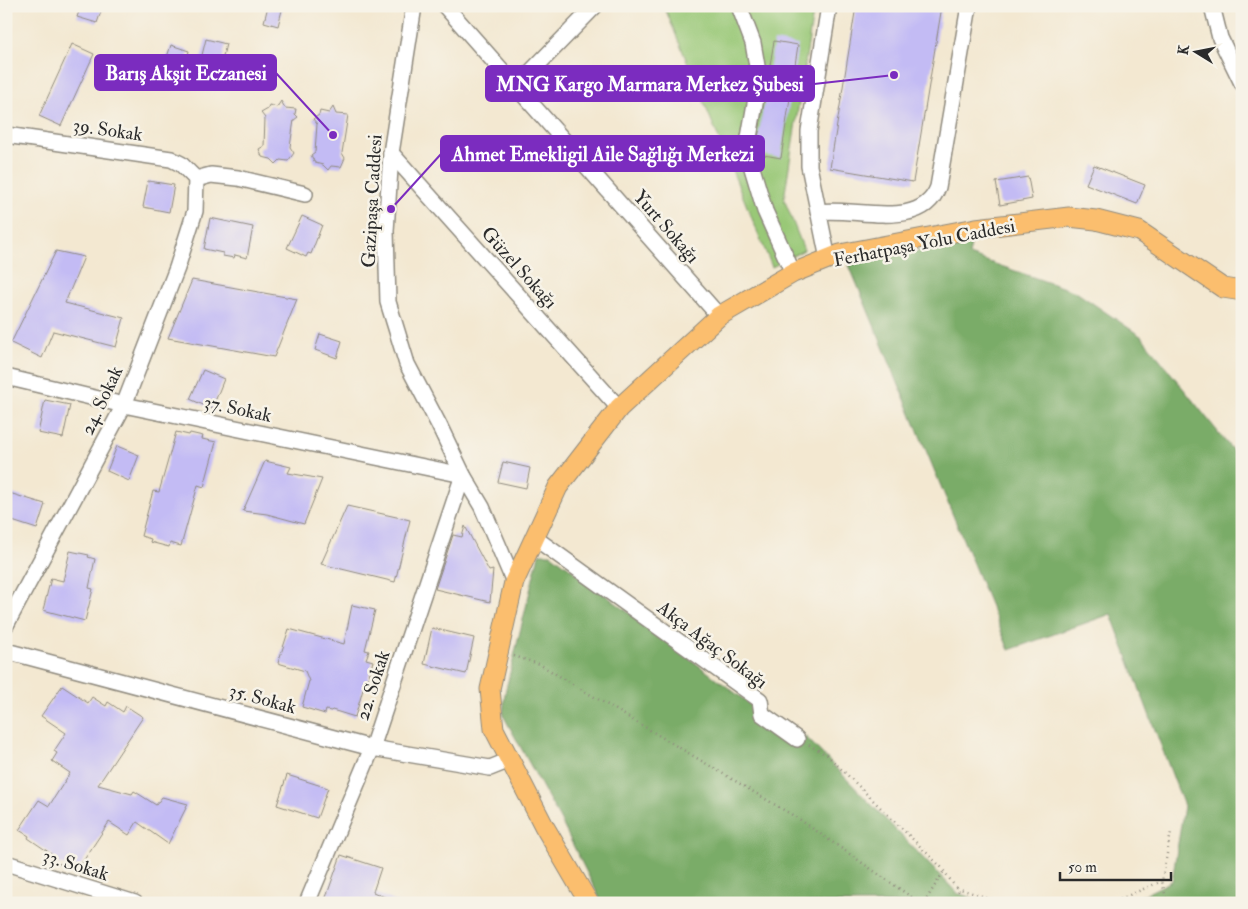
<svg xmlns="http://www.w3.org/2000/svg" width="1248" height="909" viewBox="0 0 1248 909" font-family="'IM FELL Double Pica',serif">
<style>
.green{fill:#99c877;stroke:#627a51}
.forest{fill:#7aac68;stroke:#526c4a}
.building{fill:#c3bbf4}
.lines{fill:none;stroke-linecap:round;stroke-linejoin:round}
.minor-casing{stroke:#8f8a7e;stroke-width:18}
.major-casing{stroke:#8f8a7e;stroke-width:21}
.path{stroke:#8f8a7e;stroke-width:2.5;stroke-dasharray:1 4;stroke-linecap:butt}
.minor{stroke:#fff;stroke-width:15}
.major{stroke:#fbbe6e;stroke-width:19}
.labels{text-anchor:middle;stroke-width:5;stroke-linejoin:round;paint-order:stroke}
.street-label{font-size:19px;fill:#2b2b2b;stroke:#f7f3e8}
.leader{fill:none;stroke:#7b2cbf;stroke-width:2}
.callout-dot{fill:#7b2cbf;stroke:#f7f3e8;stroke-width:2}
.callout{fill:#7b2cbf;stroke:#7b2cbf;stroke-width:2}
.callout-label{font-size:20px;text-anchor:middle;font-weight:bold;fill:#fff}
</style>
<rect width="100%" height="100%" fill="#f7f3e8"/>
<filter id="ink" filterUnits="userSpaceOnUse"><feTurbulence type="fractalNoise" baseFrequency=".02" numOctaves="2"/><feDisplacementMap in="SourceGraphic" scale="10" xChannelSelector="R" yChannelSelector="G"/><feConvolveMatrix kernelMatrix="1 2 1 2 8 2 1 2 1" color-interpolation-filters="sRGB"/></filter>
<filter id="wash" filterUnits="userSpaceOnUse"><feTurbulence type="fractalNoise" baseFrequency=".0096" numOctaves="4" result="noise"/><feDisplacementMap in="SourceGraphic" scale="20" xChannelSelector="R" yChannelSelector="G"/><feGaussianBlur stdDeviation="1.12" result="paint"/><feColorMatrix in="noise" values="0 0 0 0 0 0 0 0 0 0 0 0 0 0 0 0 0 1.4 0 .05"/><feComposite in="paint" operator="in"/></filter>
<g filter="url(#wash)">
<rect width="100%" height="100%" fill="#f3e8d1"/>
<path class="green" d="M664,6H814L784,199L804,250L772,267Z"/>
<g class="forest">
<path d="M972,240L969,255L1076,292L1142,337L1242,462V903H1127L1172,881L1184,806L1111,614L1009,650L849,265Z"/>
<path d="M539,554H551L750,704L761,723L795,748L806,737L957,893L987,903H602L561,821L503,715L505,693Z"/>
</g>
<g id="blocks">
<g class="building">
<path d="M81,6H103L97,23L77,17Z"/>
<path d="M268,6H283L278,26L264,22Z"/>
<path d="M856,6H942L913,182L830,168Z"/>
<path d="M206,39L226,44L220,68L200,63Z"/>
<path d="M774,41L798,45L781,158L758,154L757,144Z"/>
<path d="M72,44L94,54L61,126L39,116Z"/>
<path d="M171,45L189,51L186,63L167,57Z"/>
<path d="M281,101L285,108L296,109L295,114L298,117L294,120L290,147L294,153L288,161L280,160L276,164L271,159L262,157L259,149L264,146L265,118L261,113L268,109L269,105L277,107Z"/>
<path d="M333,107L336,114L348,115L342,153L345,158L341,167L331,166L328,170L323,165L315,163L311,155L315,152L317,124L313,119L319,115L320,111L329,113Z"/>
<path d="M1094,165L1145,185L1137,204L1086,184Z"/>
<path d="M1028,177L1032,199L1000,205L996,182Z"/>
<path d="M148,181L174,185L169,212L143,207Z"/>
<path d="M302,216L322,225L311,254L308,253L306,257L287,248Z"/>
<path d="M210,218L253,227L247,258L235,255L234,258L223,256V253L204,249Z"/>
<path d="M56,251L84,257L65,303L124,318L116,347L53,331L42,358L11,343Z"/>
<path d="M192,280L297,299L274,357L168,338Z"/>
<path d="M320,334L342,341L337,358L315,350Z"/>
<path d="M203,370L224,379L212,409L190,399Z"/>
<path d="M45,400L70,405L63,438L38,433Z"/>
<path d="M176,432L189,435L190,433L203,436L202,439L216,442L204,487L198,485L181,546L170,543L169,547L150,542L151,539L141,536L153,491L159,492Z"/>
<path d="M117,446L139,455L129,481L107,471Z"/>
<path d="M265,461L291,467L288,473L322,479L304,524L267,514L243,511Z"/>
<path d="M503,462L530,468L526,488L498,482Z"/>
<path d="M6,492L45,504L37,529L6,519Z"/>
<path d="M347,506L410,520L395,582L321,564Z"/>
<path d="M465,526L489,571L493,570L490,602L435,589L453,535L462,537Z"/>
<path d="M70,551L89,555L88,557L95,559L89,588L93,589L85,621L43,610L51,578L63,581Z"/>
<path d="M352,605L375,610L365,650L369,651L366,659L373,661L366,686H364L355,717L332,710L331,711L326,710L325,714L302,707L309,681L305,671L278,663L289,629L344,644Z"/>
<path d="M432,628L474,638L466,674L424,664Z"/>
<path d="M62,686L88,703L92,697L106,706L108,702L123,712L126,706L143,717L98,785L132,794L134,791L156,805L162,797L188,804L168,844L137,822L129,835L109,822L78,869L49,861L53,855L28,838L29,836L19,830L39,800L49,806L70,773L52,761L57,753L54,751L66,733L41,716Z"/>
<path d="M287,775L328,788L317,818L277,805Z"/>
<path d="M341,855L381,868L373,892L399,903H324Z"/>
</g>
</g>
</g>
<g filter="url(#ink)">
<use href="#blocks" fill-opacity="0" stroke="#8f8a7e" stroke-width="1"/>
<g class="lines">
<g class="minor-casing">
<g id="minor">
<path d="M414,6L391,153L386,231L388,302L407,364L439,425L463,475L482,507L514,582"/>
<path d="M445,6L719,316"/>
<path d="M739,6L753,43L758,72V87L748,143L749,158L765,211L793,273"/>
<path d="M1212,6L1220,38L1242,83"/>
<path d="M517,86L595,6"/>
<path d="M6,135L171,159L181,164L196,179"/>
<path d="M391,153L619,408"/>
<path d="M196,179L211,175L238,178L305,194"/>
<path d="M818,212C853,206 922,232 938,187L969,6"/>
<path d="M828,259L809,166V131L829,6"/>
<path d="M6,377L124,405L463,475L372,748L307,903"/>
<path d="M535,538L760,700L762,714L797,739"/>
<path d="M6,625L124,405L177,268L195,211L196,179"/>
<path d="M6,651L372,748L490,768L510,760"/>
<path d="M6,863L135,903"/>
</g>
</g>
<g class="major-casing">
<path id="major" d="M589,903L544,826L494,729L490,689L514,582L558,487L619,408L719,316L793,273L840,254L976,228L1069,217L1096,220L1139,231L1223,288L1242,291"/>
</g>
<g class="path">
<path d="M514,656L539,664L799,819L920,903"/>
<path d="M809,745L827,755L941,867L967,903"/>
<path d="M957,888L1003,903"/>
<path d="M924,903L944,871"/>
<path d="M1111,903L1162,881"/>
<path d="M1167,903L1162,881L1171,832"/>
</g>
<use href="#minor" class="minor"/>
<use href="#major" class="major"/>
</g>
</g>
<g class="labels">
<g class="street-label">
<text transform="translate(108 129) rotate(8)" y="7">39. Sokak</text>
<text transform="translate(371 201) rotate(-87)" y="7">Gazipaşa Caddesi</text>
<text transform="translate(667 226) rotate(49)" y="7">Yurt Sokağı</text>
<text transform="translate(924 242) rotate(-11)" y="7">Ferhatpaşa Yolu Caddesi</text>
<text transform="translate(520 267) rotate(48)" y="7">Güzel Sokağı</text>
<text transform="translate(101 400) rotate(-65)" y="7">24. Sokak</text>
<text transform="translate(238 408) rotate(12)" y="7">37. Sokak</text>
<text transform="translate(713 644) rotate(37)" y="7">Akça Ağaç Sokağı</text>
<text transform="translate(372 685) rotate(-72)" y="7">22. Sokak</text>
<text transform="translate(263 698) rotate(15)" y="7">35. Sokak</text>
<text transform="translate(76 864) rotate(17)" y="7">33. Sokak</text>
</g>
</g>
<path class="leader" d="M333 135L276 73M894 75L814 84M391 209L441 154"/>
<g class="callout-dot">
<circle cx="333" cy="135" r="5"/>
<circle cx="894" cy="75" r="5"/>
<circle cx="391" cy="209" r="5"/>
</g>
<g class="callout">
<rect x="95" y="55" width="181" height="35" rx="5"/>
<rect x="486" y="66" width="328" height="35" rx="5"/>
<rect x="441" y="136" width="323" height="35" rx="5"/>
</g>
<g class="callout-label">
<text x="186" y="80">Barış Akşit Eczanesi</text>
<text x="650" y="91">MNG Kargo Marmara Merkez Şubesi</text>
<text x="603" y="161">Ahmet Emekligil Aile Sağlığı Merkezi</text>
</g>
<rect width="1248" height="909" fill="none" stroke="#f7f3e8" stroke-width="25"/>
<g transform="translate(1196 52) rotate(280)" stroke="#f7f3e8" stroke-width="4" paint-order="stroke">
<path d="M0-4L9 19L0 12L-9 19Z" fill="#2b2b2b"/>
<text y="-8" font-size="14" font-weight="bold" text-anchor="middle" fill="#2b2b2b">K</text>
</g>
<path d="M1060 872v8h111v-8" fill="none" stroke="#2b2b2b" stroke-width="2.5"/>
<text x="1068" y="872" font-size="15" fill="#2b2b2b" stroke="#f7f3e8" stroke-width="4" paint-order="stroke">50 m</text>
</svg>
